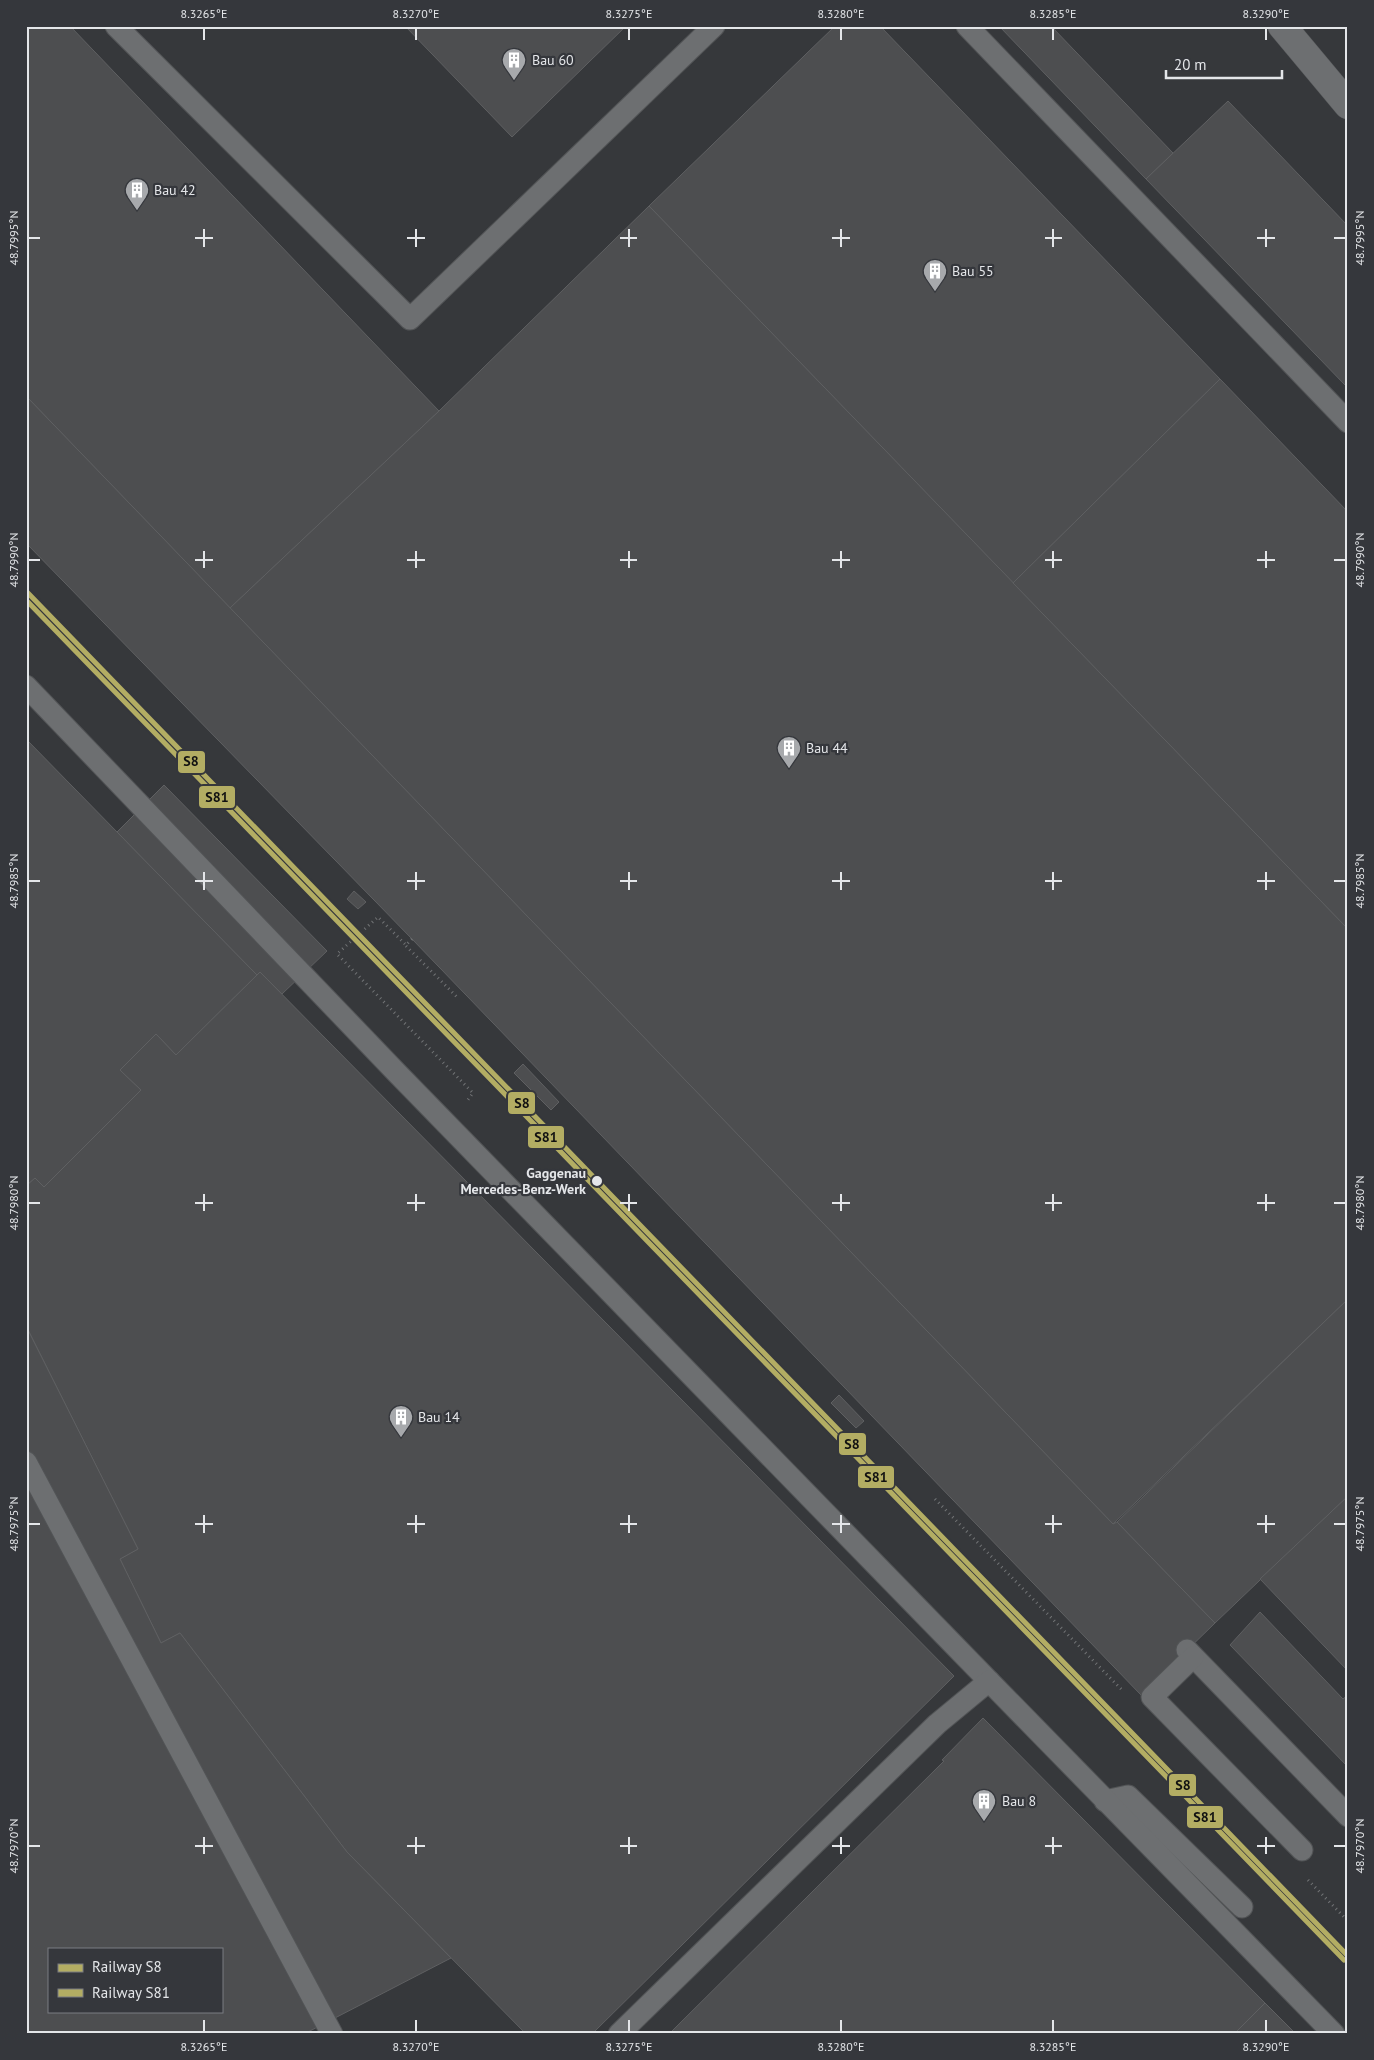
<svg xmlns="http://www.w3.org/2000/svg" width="1374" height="2060" viewBox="0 0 1374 2060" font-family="'PT Sans',sans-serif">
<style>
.building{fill:#4d4e50;stroke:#5f6062;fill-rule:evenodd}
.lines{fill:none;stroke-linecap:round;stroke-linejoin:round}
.service-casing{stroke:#525456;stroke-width:23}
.tertiary-casing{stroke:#525456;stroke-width:29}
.path{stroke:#727476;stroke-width:3;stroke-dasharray:1 4;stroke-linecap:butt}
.service{stroke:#6d6f71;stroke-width:21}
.tertiary{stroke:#6d6f71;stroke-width:28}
.rail-1-casing{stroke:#35373c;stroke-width:9}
.rail-2-casing{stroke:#35373c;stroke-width:9}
.rail-1{stroke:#b3ad63;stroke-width:5}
.rail-2{stroke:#b3ad63;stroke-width:5}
.ticks{fill:none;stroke:#e4e6e9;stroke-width:2}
.stop-dot{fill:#e4e6e9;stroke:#35373c;stroke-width:2}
.labels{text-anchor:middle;stroke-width:4.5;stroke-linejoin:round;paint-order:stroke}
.poi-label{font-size:14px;fill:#e4e6e9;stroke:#35373c;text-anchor:start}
.stop-label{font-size:14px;font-weight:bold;fill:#e4e6e9;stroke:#35373c;text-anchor:end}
.line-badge{stroke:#35373c;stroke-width:2}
.pale-badge-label{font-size:14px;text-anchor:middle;font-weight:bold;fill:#111}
.neatline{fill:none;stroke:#e4e6e9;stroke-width:2}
.ticks-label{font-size:12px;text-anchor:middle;fill:#e4e6e9}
</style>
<rect width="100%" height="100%" fill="#36383b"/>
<g class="building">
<path d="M26,26H70L439,411L230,608L26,396Z"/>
<path d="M405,26H626L512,137Z"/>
<path d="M835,26H880L1220,379L1013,583L649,206Z"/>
<path d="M999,26H1051L1173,153L1146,179Z"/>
<path d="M1228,101L1348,226V382L1345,385L1146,179Z"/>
<path d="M649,206L1348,929V1299L1113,1524L230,608L439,411Z"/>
<path d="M1220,379L1348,512V929L1013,583Z"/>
<path d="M26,396L1113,1524L1117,1522L1215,1623L1141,1695L412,939L26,543Z"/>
<path d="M26,739L257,975L176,1055L156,1034L120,1070L141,1090L44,1187L35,1178L26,1186Z"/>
<path d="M164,785L327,951L282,994L260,972L257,975L117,832Z"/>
<path d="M354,891L366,902L358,909L347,899Z"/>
<path d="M260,972L954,1676L592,2034H526L347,1852L180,1633L161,1643L120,1559L138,1549L26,1326V1186L35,1178L44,1187L141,1090L120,1070L156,1034L176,1055Z"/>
<path d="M523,1064L559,1102L551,1110L514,1073Z"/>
<path d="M1348,1299V1496L1215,1623L1117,1522Z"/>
<path d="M26,1326L138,1549L120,1559L161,1643L180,1633L347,1852L451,1958L304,2034H26ZM49,1949H221V2011H49Z"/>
<path d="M839,1395L864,1421L856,1428L831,1403Z"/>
<path d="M1348,1496V1671L1260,1579Z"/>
<path d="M1260,1612L1343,1699L1348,1695V1767L1230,1645Z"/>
<path d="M983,1718L1265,2003L1234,2034H669L944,1761L942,1760Z"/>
<path d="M1265,2003L1296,2034H1234Z"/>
</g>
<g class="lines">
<g class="service-casing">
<g id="service">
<path d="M116,26L410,319L714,26"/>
<path d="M967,26L1348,422"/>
<path d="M26,686L396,1072L989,1681"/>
<path d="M26,1462L332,2034"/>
<path d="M1187,1650L1348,1816"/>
<path d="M1193,1657L1152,1697L1302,1850"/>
<path d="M1105,1801L1128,1796L1242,1907"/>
<path d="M619,2034L937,1724L989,1681L1334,2034"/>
</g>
</g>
<g class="tertiary-casing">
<path id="tertiary" d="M1282,26L1348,105"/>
</g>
<g class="path">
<path d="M412,939L406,945L378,917L337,954L473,1093L467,1101"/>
<path d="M406,946L457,997"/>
<path d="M935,1499L1122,1690"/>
<path d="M1308,1880L1348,1921"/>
</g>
<use href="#service" class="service"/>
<use href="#tertiary" class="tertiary"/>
<g class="rail-1-casing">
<path id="rail-1" d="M26,591L1348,1956"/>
</g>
<g class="rail-2-casing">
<path id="rail-2" d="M26,600L1344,1960"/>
</g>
<use href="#rail-1" class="rail-1"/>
<use href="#rail-2" class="rail-2"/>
</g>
<path class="ticks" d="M204,28V40M416,28V40M629,28V40M841,28V40M1053,28V40M1266,28V40M204,229V247M416,229V247M629,229V247M841,229V247M1053,229V247M1266,229V247M28,238H40M195,238H213M407,238H425M620,238H637M832,238H850M1045,238H1062M1257,238H1275M1334,238H1346M204,551V568M416,551V568M629,551V568M841,551V568M1053,551V568M1266,551V568M28,560H40M195,560H213M407,560H425M620,560H637M832,560H850M1045,560H1062M1257,560H1275M1334,560H1346M204,872V890M416,872V890M629,872V890M841,872V890M1053,872V890M1266,872V890M28,881H40M195,881H213M407,881H425M620,881H637M832,881H850M1045,881H1062M1257,881H1275M1334,881H1346M204,1194V1211M416,1194V1211M629,1194V1211M841,1194V1211M1053,1194V1211M1266,1194V1211M28,1203H40M195,1203H213M407,1203H425M620,1203H637M832,1203H850M1045,1203H1062M1257,1203H1275M1334,1203H1346M204,1515V1533M416,1515V1533M629,1515V1533M841,1515V1533M1053,1515V1533M1266,1515V1533M28,1524H40M195,1524H213M407,1524H425M620,1524H637M832,1524H850M1045,1524H1062M1257,1524H1275M1334,1524H1346M204,1837V1854M416,1837V1854M629,1837V1854M841,1837V1854M1053,1837V1854M1266,1837V1854M28,1846H40M195,1846H213M407,1846H425M620,1846H637M832,1846H850M1045,1846H1062M1257,1846H1275M1334,1846H1346M204,2020V2032M416,2020V2032M629,2020V2032M841,2020V2032M1053,2020V2032M1266,2020V2032"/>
<defs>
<g id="building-pin" transform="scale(1.25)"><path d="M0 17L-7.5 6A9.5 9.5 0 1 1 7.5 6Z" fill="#a7a9ac" stroke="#35373c"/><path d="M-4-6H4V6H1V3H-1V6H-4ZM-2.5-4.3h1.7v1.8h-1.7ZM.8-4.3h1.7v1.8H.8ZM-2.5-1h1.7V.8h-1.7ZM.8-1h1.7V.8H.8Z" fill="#fff"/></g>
</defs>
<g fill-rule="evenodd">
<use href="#building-pin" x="514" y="60"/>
<use href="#building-pin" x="137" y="190"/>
<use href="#building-pin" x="935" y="271"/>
<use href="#building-pin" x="789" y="748"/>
<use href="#building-pin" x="401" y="1417"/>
<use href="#building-pin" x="984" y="1801"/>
</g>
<circle class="stop-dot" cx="597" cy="1181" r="6"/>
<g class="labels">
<g class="poi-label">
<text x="532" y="65">Bau 60</text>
<text x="154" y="195">Bau 42</text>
<text x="952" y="276">Bau 55</text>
<text x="806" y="753">Bau 44</text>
<text x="418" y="1422">Bau 14</text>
<text x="1002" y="1806">Bau 8</text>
</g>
<g class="stop-label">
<text x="586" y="1178">Gaggenau<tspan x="586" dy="16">Mercedes-Benz-Werk</tspan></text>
</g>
</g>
<g class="line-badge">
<rect x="177" y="750" width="29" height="24" rx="5" fill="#b3ad63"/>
<rect x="198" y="785" width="38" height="24" rx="5" fill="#b3ad63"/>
<rect x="507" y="1091" width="29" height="24" rx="5" fill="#b3ad63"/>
<rect x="527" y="1125" width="38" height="24" rx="5" fill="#b3ad63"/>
<rect x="838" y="1432" width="29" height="24" rx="5" fill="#b3ad63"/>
<rect x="857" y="1465" width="38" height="24" rx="5" fill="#b3ad63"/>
<rect x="1168" y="1773" width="29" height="24" rx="5" fill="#b3ad63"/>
<rect x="1186" y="1805" width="38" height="24" rx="5" fill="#b3ad63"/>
</g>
<g class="pale-badge-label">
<text x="191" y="766">S8</text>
<text x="217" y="802">S81</text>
<text x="522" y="1108">S8</text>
<text x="546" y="1142">S81</text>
<text x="852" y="1449">S8</text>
<text x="876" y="1482">S81</text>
<text x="1183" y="1790">S8</text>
<text x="1205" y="1822">S81</text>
</g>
<rect width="1374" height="2060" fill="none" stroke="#35373c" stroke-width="55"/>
<rect x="48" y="1948" width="175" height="65" fill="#35373c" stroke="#7b7d81"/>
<rect x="58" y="1964" width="25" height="8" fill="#b3ad63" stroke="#7b7d81"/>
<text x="92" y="1972" font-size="15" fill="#e4e6e9">Railway S8</text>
<rect x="58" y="1989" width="25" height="8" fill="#b3ad63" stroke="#7b7d81"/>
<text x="92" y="1998" font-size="15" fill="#e4e6e9">Railway S81</text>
<path d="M1166 70v8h116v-8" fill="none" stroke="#e4e6e9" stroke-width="2.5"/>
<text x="1174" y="70" font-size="15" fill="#e4e6e9" stroke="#35373c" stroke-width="4" paint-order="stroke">20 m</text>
<rect x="28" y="28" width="1318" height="2004" class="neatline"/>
<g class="ticks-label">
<text x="204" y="18">8.3265°E</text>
<text x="416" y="18">8.3270°E</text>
<text x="629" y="18">8.3275°E</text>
<text x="841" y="18">8.3280°E</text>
<text x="1053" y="18">8.3285°E</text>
<text x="1266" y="18">8.3290°E</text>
<text transform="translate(14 238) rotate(-90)" y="4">48.7995°N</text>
<text transform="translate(1360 238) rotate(-90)" y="4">48.7995°N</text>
<text transform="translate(14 560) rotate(-90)" y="4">48.7990°N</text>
<text transform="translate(1360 560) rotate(-90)" y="4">48.7990°N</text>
<text transform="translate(14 881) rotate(-90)" y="4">48.7985°N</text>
<text transform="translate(1360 881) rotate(-90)" y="4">48.7985°N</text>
<text transform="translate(14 1203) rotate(-90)" y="4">48.7980°N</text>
<text transform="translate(1360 1203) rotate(-90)" y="4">48.7980°N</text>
<text transform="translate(14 1524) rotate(-90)" y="4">48.7975°N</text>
<text transform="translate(1360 1524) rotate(-90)" y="4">48.7975°N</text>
<text transform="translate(14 1846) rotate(-90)" y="4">48.7970°N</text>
<text transform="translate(1360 1846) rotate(-90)" y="4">48.7970°N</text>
<text x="204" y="2051">8.3265°E</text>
<text x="416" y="2051">8.3270°E</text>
<text x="629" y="2051">8.3275°E</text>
<text x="841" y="2051">8.3280°E</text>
<text x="1053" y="2051">8.3285°E</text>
<text x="1266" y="2051">8.3290°E</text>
</g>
</svg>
